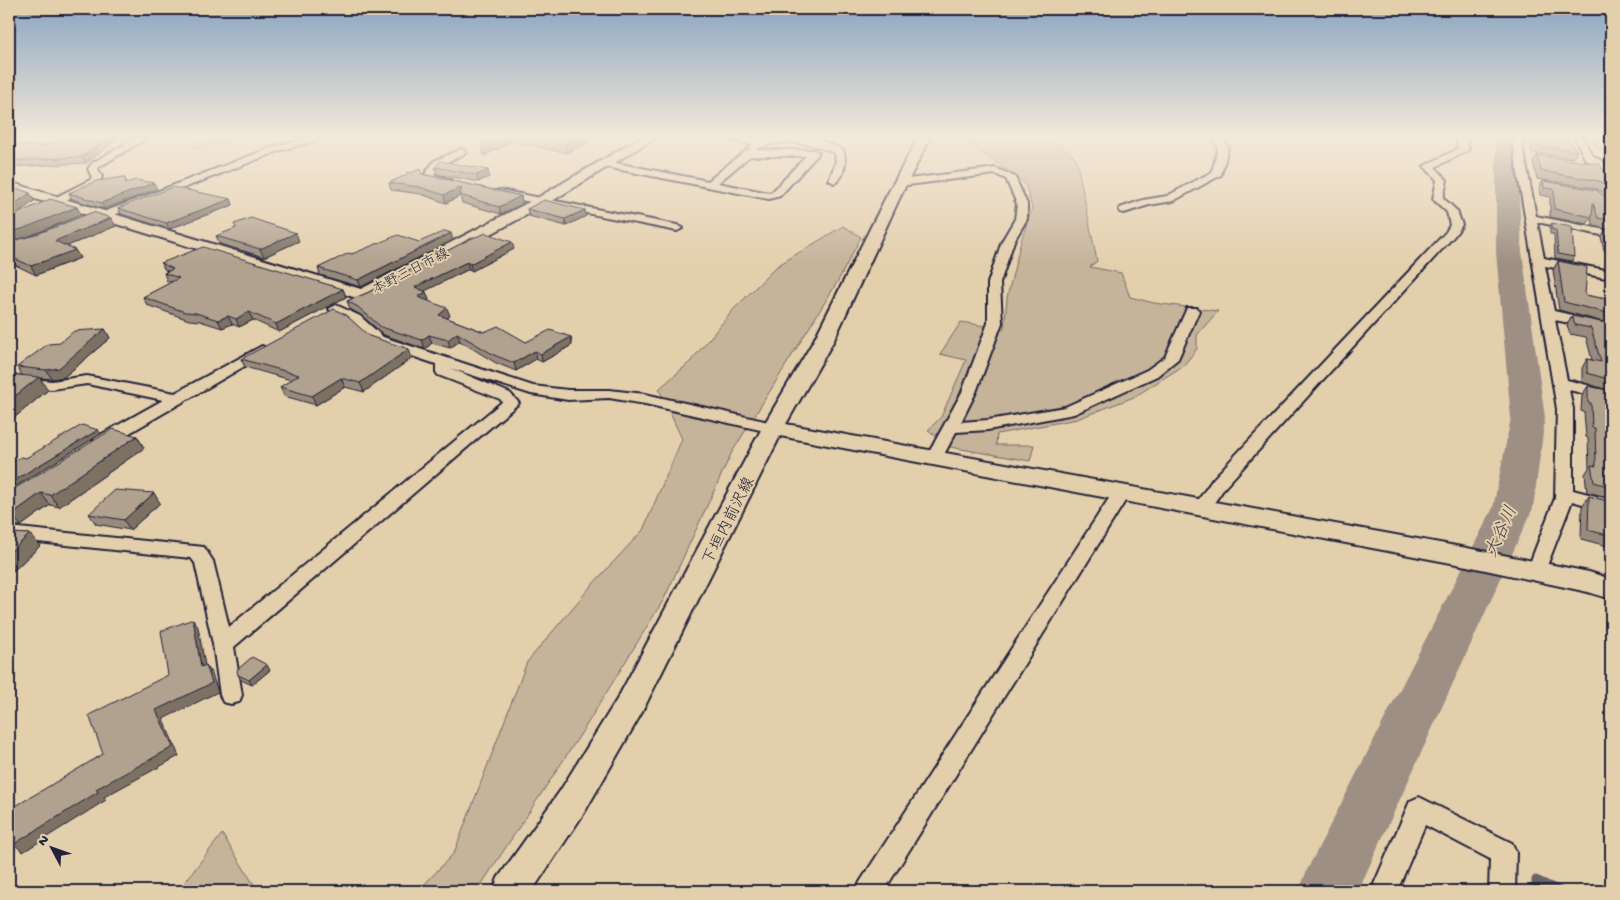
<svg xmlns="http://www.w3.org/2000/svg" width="1620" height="900" viewBox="0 0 1620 900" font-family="'Gochi Hand','Klee One',sans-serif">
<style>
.green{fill:#c5b39a;stroke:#746a6a}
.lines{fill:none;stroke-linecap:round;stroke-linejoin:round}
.stream{stroke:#6c6366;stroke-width:9}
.river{fill:#9d8f83;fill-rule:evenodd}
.street-casing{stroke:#22223b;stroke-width:4}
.secondary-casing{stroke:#22223b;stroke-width:4}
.street{fill:#e4cfad;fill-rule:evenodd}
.secondary{fill:#e4cfad;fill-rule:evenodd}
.wall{fill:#988a7b;stroke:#22223b}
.shaded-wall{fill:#7c7164;stroke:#22223b}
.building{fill:#b1a18f;stroke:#22223b}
.labels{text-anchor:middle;stroke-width:4;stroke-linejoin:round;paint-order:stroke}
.far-street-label{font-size:14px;fill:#22223b;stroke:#e4cfad}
.street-label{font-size:16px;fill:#22223b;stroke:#e4cfad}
.water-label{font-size:18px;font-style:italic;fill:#413d4d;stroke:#e4cfad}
</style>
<rect width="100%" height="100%" fill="#e4cfad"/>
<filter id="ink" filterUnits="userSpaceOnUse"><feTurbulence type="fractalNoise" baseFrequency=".02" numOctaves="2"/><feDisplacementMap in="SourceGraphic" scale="10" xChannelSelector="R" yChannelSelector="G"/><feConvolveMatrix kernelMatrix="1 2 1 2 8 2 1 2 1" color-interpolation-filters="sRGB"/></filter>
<g filter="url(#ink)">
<g class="green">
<path d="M192,138H244L202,148H193L197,144Z"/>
<path d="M959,138H1050L1076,158L1097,261L1090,267L1121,273L1130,297L1154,303L1218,311L1197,335V349L1183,366L1134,397L1077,419L997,434L996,445H1034L1030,461L950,447L928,430L941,417L966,360L940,354L961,322L1004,329L1007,298L1021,241L1032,208L1026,186L1018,177Z"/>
<path d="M1594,138H1611V160L1593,143Z"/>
<path d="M843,226L861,237L838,281L731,454L664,599L584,729L477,891H418L454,853L527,662L591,586L643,530L682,439L659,389L690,362L734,309L777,266Z"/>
<path d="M222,834L258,891H178Z"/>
</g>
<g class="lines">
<path class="stream" d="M1536,891V880L1560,891"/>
<path class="river" d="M1496,138H1516L1522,252L1545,418L1533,508L1358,891H1299L1307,870L1493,508L1511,418L1496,252Z"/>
<g class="street-casing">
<g id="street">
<path d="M136,138H147L99,167L98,169L102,177L98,184L60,203H52L51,201L52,199L90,180L92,177L88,169L92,163Z"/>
<path d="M309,138H324L279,151L109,217L105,218L100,215L101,213L273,147Z"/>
<path d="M728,138H750L763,140L778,138H822V141L843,150C847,159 845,179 834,183L829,180L836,162L835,153C811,143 781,136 756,150H814L819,153L780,196L769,199L606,167L601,164L606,161L708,181L745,151L750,150L748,148L753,144L733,141ZM750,156H806L772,192L769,193L718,183Z"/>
<path d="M1213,138H1222L1228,148L1221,175L1173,201L1149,205L1124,213L1120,212L1119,210L1120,208L1143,200L1167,196L1212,172L1218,148Z"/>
<path d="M1459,138H1469L1466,142L1469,149L1467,151L1435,167L1447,180L1443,198L1457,211L1462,225L1454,236L1225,487L1207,513L1201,515L1195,513L1192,509L1213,479L1446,232L1450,225L1447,212L1433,199L1437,180L1424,166L1459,148L1456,142Z"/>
<path d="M1512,138H1521L1536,216L1611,231V237L1537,222L1544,258L1611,271V279L1545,266L1554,311L1611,324V332L1555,320L1567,380L1611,391V400L1569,390L1573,409V490L1611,500V512L1572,501L1545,571L1543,576L1536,578L1529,576L1527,571L1555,498L1557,409Z"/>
<path d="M1575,138H1583L1592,155L1611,167V174L1585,159Z"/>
<path d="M461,149L466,152L464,154L441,165L434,175L451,180V184L447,185L424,179L423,177L434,161Z"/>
<path d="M996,168L1015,177L1027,204V219L1014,241L1000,283L1002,323L976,392L961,422L988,420L1065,407L1147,370L1165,357L1187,308H1197L1199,311L1178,359L1157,376L1074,414L988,430L956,432L940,462L934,463L928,462L926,458L962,392L988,323V283L1002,241L1015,219L1017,204L1006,179L995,174L900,186L895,183L900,180Z"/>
<path d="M500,190L677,225L683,228L677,231L496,195L495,193L496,191Z"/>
<path d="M336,305L360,316L383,337L533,386L568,390H609L645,394L773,423L779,425L781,428L779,431L773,433L645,404L609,398L568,400L531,394L450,368L510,393L519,403L234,647L242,695L239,702L231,704L223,702L220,695L213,644L195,563L191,558L9,539V527L204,547L213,561L229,627L502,402L500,399L438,375L436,372V364L373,343L350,322L331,312L329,309Z"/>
<path d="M262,346L269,350L267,353L107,446H95L93,442L95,438L163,400L87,384L52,389L9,385V377L52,381L87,376L175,393Z"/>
<path d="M1121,487L1127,489L1130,493L884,891H856L860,882L1115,489Z"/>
<path d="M1419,797L1512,843L1516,852L1515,891H1489L1490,859L1425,825L1397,891H1371L1410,801Z"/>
</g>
</g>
<g class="secondary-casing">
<g id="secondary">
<path d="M640,138H655L547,204L369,299L363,300L9,191V182L361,289L537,198Z"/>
<path d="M918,138H930L900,197L834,340L786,424L1467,548L1589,572L1611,579V599L1588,592L1467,566L780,436L641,714L584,813L532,891H493L498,878L560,791L619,696L762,428L814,340L886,197Z"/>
</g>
</g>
<use href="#street" class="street"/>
<use href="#secondary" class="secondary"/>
</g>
<g class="wall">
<path d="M62,138H119L86,163L9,167V143L15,145L45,146Z"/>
<path d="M486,138H597L567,153L512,141L484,156L482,146Z"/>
<path d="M1529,138H1566L1577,151L1573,158L1532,153Z"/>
<path d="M1537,155L1611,183V196L1594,188L1537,179L1533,162Z"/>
<path d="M435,167L488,170L489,177L478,182L437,174Z"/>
<path d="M422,174L521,196L522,204L501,214L462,203L460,196L446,203L421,194L391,190L389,183L406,175Z"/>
<path d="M124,177L127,183L157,189L104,209L72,199L69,193Z"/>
<path d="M1543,181L1611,197V230L1594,226L1591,218L1587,224L1550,217V197L1540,195L1539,188Z"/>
<path d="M9,192L30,193L34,201L16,214L81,215L26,238L116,226L67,246L75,250L80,258L36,275L9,262Z"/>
<path d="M231,199L233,205L169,229L121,214L118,208Z"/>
<path d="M527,209L585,210L586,216L566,226L529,216Z"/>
<path d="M1552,223L1574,257L1572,261L1555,258L1554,234H1550V226Z"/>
<path d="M1606,229L1611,230V252L1604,250L1601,237Z"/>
<path d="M216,236L299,241L264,257L220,244Z"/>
<path d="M470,239L514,249L472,271L469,269L424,291L426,292L429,300L427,301L450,316L447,318L484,332L526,342L571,337L572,345L542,362L536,359L516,371L496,363L460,341L450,348L432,343L425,349L384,335L361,315L350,309L347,301L367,293Z"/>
<path d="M453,240L361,287L320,275L318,268L352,254L419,242Z"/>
<path d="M1558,261L1585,295L1611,300V324L1559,310L1553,270Z"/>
<path d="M161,263L343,289L346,297L279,332L253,320L239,327L232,324L222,328L200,321L189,320L147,305L143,297L172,282L167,281L164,273L168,271L165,270Z"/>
<path d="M1572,316L1611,324V391L1582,382V368L1587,359L1592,360L1586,337L1570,334L1567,325Z"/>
<path d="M105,329L110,338L64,377L52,379L40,378L48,390L9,422V374L22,375L17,367L60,343Z"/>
<path d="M369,336L412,358L364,392L345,387L316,405L284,396L280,387L291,380L245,367L241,359Z"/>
<path d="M1588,386L1611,391V498L1587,492L1585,474L1589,468L1588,438L1586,437L1584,412L1581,411L1582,395Z"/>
<path d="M101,434L16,486L9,484V464Z"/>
<path d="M137,436L144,448L59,507L50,505L21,526H9V493Z"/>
<path d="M1589,496L1611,502V547L1581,539L1582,506Z"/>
<path d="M160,503L130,530L96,524L89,514Z"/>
<path d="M9,533L30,534L40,546L13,571H9Z"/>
<path d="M270,670L252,685L241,680L238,675Z"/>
</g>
<g class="shaded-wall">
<path d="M108,138H119L86,163L82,157Z"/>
<path d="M498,138H511L512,141L484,156L482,146Z"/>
<path d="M578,138H597L567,153L565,144Z"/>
<path d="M488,170L489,177L478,182L477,175Z"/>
<path d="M154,183L157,189L104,209L101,203Z"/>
<path d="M462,187L464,194L446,203L444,195Z"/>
<path d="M30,193L34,201L11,219L9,216V208Z"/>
<path d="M521,196L522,204L501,214L499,207Z"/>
<path d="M231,199L233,205L169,229L166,223Z"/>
<path d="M77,207L81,215L27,237L9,242V232Z"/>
<path d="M585,210L586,216L566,226L565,219Z"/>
<path d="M111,218L116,226L60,249L55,241Z"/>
<path d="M296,233L299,241L264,257L260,249Z"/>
<path d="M451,233L453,240L361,287L358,280Z"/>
<path d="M512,242L514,249L472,271L470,264Z"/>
<path d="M75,250L80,258L36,275L31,266Z"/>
<path d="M467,262L469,269L417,295L415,287Z"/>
<path d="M343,289L346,297L279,332L276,324Z"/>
<path d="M426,292L429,300L420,305L418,297Z"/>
<path d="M447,308L450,316L441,323L439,315Z"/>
<path d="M249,312L253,320L239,327L236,319Z"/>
<path d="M228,316L232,324L222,328L218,320Z"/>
<path d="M105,329L110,338L64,377L52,379L46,370Z"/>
<path d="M457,333L460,341L450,348L448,340Z"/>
<path d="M429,335L432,343L425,349L422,340Z"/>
<path d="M571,337L572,345L542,362L541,354Z"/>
<path d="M409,349L412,358L364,392L360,383Z"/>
<path d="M535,351L536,359L516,371L514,363Z"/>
<path d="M39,377L48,390L9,422V401Z"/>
<path d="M341,378L345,387L316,405L312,396Z"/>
<path d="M98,430L101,434L16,486L13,481Z"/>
<path d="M137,436L144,448L59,507L50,495Z"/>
<path d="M41,493L50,505L21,526L12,514Z"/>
<path d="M154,493L160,503L130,530L124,520Z"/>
<path d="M30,534L40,546L13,571L9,566V553Z"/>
<path d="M193,619L198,627L207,676L201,667Z"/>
<path d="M206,665L212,674L218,692L163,719L179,756L104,797L106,800L23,852L15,845L9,849V835L96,789L156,710Z"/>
<path d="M267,665L270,670L252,685L249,680Z"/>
</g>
<g class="building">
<path d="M62,138H108L82,157L9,161V143L15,145L45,146Z"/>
<path d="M486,138H498L482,146Z"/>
<path d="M538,138H578L565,144Z"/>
<path d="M1534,138H1566L1577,151L1536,146Z"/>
<path d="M1537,155L1600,164L1611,183V187L1599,181L1541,171Z"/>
<path d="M440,161L488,170L477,175L435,167Z"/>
<path d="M420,169L422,174L521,196L499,207L460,195L462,187L444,195L419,187L389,183L406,175L407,172L411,173Z"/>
<path d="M124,177L126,183L135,180L154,183L101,203L69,193L96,181Z"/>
<path d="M1543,181L1596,190L1603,195L1611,197V221L1598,218L1593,203L1592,217L1554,209V189L1544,188Z"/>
<path d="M173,187L231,199L166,223L118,208Z"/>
<path d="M19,189L30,193L9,208V192Z"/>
<path d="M50,199L77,207L22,229L9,232V216L10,217Z"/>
<path d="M544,200L585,210L565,219L527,209Z"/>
<path d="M93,212L111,218L55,241L75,250L31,266L9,256V242L32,236Z"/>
<path d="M251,218L296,233L260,249L216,236L236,228L234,224Z"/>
<path d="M1552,223L1572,227L1574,257L1558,254L1556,230H1552Z"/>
<path d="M1606,229L1611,230V243L1609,242Z"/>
<path d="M445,231L451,233L358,280L318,268L349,253L352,254L398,235L419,242Z"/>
<path d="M486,233L512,242L470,264L467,262L415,287L426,292L418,297L447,308L439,315L484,332L498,326L526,342L550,330L571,337L541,354L535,351L514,363L494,355L457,333L448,340L429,335L422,340L381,327L358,307L347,301L367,293L470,239Z"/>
<path d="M203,247L343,289L276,324L249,312L236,319L228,316L218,320L196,313L185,312L143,297L179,278L164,273L173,269L161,263Z"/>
<path d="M1558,261L1587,267L1585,295L1611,300V314L1564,302Z"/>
<path d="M334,309L346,315L369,336L409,349L360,383L341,378L312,396L280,387L299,375L241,359Z"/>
<path d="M1572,316L1611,324V380L1587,373V359L1601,362L1591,328L1575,325Z"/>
<path d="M105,329L59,368L46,370L17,367L48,344L60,343L74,331Z"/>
<path d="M9,374L39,377L9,401Z"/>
<path d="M1588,386L1611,391V487L1594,482L1591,465L1596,466L1595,428H1592L1591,403L1588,402Z"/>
<path d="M82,425L98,430L13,481L9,480V464L21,457L26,458Z"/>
<path d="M113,429L137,436L50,495L41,493L12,514H9V493L17,487Z"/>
<path d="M115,490L154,493L124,520L89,514Z"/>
<path d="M1589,496L1611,502V536L1588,530Z"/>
<path d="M9,533L30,534L9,553Z"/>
<path d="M193,619L201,667L206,665L212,683L156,710L173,747L96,789L98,792L14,844L10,835H9V810L103,754L89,715L168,675L161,631Z"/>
<path d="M252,657L267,665L249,680L238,675L237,670Z"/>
</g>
</g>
<linearGradient id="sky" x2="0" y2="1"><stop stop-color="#8aa5c0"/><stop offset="0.52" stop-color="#f3e9da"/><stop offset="1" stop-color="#f3e9da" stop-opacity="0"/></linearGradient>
<rect width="1620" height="264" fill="url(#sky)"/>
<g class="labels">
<g class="far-street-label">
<text transform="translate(410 270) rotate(-27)" y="5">本野三日市線</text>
</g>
<g class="street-label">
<text transform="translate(727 520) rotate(-63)" y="6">下垣内前沢線</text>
</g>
<g class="water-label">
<text transform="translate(1500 531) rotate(-66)" y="6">大谷川</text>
</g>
</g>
<rect width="1620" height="900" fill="none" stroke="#e4cfad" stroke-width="30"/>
<rect x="15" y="15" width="1590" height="870" fill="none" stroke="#22223b" stroke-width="2" filter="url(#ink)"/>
<g transform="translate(52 848) rotate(311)" stroke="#e4cfad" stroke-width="4" paint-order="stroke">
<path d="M0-4L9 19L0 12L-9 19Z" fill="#22223b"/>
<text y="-8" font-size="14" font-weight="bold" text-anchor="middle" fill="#22223b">N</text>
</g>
</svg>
